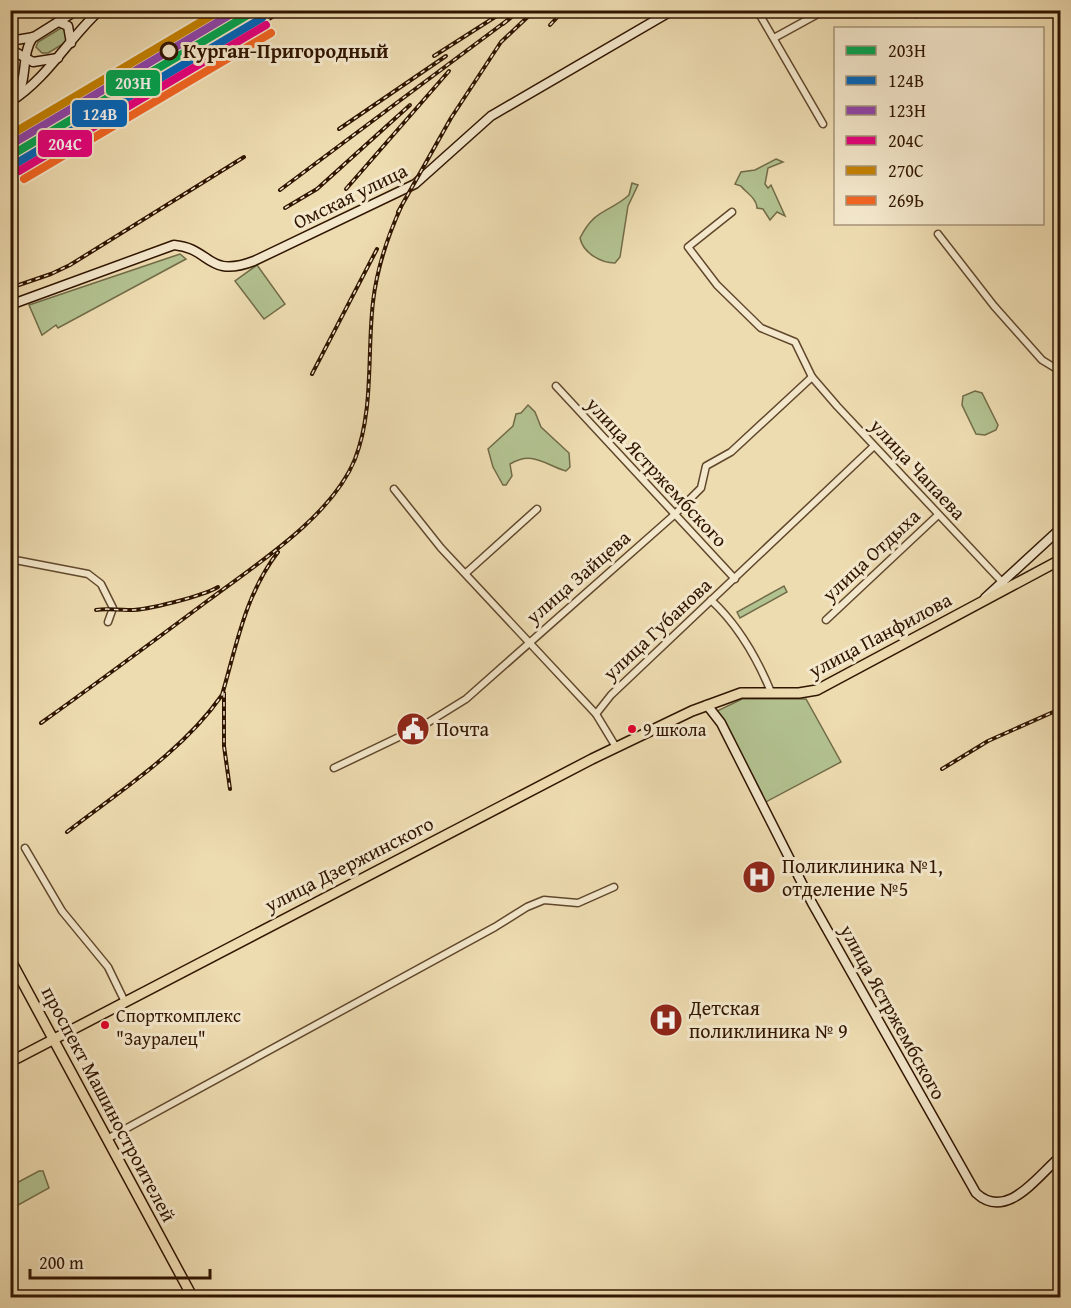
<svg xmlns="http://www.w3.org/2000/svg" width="1071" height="1308" viewBox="0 0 1071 1308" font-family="'Gentium Book Plus',serif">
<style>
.green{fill:#b3c291;stroke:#726c48;stroke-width:1.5}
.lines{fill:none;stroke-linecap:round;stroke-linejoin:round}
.street-casing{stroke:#60472c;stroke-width:9}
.secondary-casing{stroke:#301500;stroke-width:11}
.primary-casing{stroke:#301500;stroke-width:12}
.street{stroke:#f4e8cc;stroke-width:6}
.secondary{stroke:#f4e8cc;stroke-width:8}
.primary{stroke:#eedcb1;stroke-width:9}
.rail-casing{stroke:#301500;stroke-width:4}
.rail{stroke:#f4e8cc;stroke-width:1.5;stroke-dasharray:4.5;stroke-linecap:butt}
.rail-1-casing{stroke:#f4e8cc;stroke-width:12}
.rail-2-casing{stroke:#f4e8cc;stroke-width:12}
.rail-3-casing{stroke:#f4e8cc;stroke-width:12}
.rail-4-casing{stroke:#f4e8cc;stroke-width:12}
.rail-5-casing{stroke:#f4e8cc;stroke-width:12}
.rail-6-casing{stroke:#f4e8cc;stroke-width:12}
.rail-1{stroke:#00a651;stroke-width:8}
.rail-2{stroke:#0065bd;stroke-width:8}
.rail-3{stroke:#8e44ad;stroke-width:8}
.rail-4{stroke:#e5007d;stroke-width:8}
.rail-5{stroke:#c58200;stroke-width:8}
.rail-6{stroke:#f26522;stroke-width:8}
.stop-dot{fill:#f4e8cc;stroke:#301500;stroke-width:3}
.bus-dot{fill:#e4002b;stroke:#f4e8cc;stroke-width:2}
.labels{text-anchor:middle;stroke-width:6;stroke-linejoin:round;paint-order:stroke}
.bus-label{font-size:18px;fill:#301500;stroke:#f4e8cc;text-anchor:start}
.stop-label{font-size:20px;font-weight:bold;fill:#301500;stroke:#f4e8cc;text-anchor:start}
.street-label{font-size:20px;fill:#301500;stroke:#f4e8cc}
.poi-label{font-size:20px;fill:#301500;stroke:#f4e8cc;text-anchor:start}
.line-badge{stroke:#f4e8cc;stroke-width:2}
.badge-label{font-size:16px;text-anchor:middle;font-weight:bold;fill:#fff}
</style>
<rect width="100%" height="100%" fill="#eedcb1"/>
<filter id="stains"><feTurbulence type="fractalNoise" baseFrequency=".00333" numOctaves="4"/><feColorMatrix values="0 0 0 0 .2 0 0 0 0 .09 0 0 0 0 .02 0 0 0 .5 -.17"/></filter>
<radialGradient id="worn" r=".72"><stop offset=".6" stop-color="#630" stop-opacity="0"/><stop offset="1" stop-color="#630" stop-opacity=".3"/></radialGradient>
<g class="green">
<path d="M61,28L66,29L68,41L48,53H42L36,47L38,42Z"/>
<path d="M776,159L783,162L768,168L765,184L768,188L771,185L785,216L777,212L770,220L763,209L757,208C757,198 744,191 741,186L735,184L741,172L755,170Z"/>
<path d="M632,183L638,185L628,206L620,257L615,263C601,263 583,253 580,238C595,208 609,213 629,195Z"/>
<path d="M180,254L186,259L58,328L56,325L42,335L29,305Z"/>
<path d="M257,265L285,304L264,319L235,281Z"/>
<path d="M975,391L982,393L998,425L996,430L985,435L976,434L962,405L963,396Z"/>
<path d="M528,405L535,412L541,427L569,453L570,467L566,471C545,465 533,450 510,464L512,476L506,485H503L493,467L488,449L513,426L516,414L521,413Z"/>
<path d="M784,586L787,592L740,618L737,612Z"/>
<path d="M742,699H806L841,762L762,804L717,711Z"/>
<path d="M39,1171H43L49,1188L11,1209V1186Z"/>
</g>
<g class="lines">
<g class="street-casing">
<g id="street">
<path d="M757,10L823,124"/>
<path d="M907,10L916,14L921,10"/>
<path d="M774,38L825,10"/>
<path d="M732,212L688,247L717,285L761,328L795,342L812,377L837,406L1004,584"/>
<path d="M938,234L994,306L1042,360L1060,371"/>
<path d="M556,386L735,579"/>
<path d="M394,489L441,548L596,714L616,747"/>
<path d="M10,559L88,574L101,584L113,608L108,622"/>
<path d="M466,573L537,509"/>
<path d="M711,600C738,625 757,658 771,692"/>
<path d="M826,620L938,515"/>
<path d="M596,714L611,695L874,446"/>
<path d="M334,768L424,725L466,699L673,516L701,488L706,466L731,452L812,377"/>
<path d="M25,848L62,911L108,967L125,1002"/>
<path d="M107,1139L495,927L527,907L544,900L578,903L614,887"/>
</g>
</g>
<g class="secondary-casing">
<g id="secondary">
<path d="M59,22L68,26L71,43"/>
<path d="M10,41L34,37L77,10"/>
<path d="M10,49L33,62L58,58"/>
<path d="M17,96C28,77 21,54 33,37"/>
<path d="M10,102C48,78 68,39 100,10"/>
<path d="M10,305L174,245C211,248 207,279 254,261L415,184L491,116L673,10"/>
<path d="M985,598L1060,529"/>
<path d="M707,705L721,723L812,903L976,1193C1007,1222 1038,1175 1060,1157"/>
</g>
</g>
<g class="primary-casing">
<g id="primary">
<path d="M10,959L193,1298"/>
<path d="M10,1062L592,759L692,711L741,693H799L817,690L1060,560"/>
</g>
</g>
<use href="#street" class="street"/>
<use href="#secondary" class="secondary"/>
<use href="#primary" class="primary"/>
<g class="rail-casing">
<g id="rail">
<path d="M503,24L520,10"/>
<path d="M550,25L564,10"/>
<path d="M434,56L506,10"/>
<path d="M339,129L446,56"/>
<path d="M10,172L284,10"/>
<path d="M346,189L449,71"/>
<path d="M280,190L509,19"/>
<path d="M285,208L317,189L410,105"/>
<path d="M398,212L451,118L501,42L535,10"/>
<path d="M10,288L51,274L70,265L244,157"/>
<path d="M312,374L377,249"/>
<path d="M96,610C107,608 116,610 128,610C145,611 203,596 218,587"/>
<path d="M224,693V746L230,789"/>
<path d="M41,723C97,683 151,643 206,602C255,565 331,518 355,459C374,410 367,353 373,302C377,267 387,238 401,207"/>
<path d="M942,769L988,741L1060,709"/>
<path d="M67,832C121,790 182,752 222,695C237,644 245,595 278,552"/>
</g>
</g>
<use href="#rail" class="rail"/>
<g class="rail-1-casing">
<path id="rail-1" d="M10,156L256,10"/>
</g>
<g class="rail-2-casing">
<path id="rail-2" d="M15,164L262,18"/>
</g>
<g class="rail-3-casing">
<path id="rail-3" d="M10,145L238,10"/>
</g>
<g class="rail-4-casing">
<path id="rail-4" d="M19,171L266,25"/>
</g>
<g class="rail-5-casing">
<path id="rail-5" d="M10,135L221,10"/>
</g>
<g class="rail-6-casing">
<path id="rail-6" d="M24,179L271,33"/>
</g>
<use href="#rail-1" class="rail-1"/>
<use href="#rail-2" class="rail-2"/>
<use href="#rail-3" class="rail-3"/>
<use href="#rail-4" class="rail-4"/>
<use href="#rail-5" class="rail-5"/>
<use href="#rail-6" class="rail-6"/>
</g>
<defs>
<g id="civic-disc" transform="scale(1.725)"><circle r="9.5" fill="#8f2418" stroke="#f4e8cc"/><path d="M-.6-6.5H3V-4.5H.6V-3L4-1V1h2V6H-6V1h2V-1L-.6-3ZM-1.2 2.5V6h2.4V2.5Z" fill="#fff"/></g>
<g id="hospital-disc" transform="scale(1.725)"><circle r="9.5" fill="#8f2418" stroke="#f4e8cc"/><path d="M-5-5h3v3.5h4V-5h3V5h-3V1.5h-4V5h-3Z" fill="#fff"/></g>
</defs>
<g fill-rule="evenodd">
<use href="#civic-disc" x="413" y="729"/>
<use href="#hospital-disc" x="759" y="877"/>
<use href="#hospital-disc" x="666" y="1020"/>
</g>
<circle class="stop-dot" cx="169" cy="51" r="8"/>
<g class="bus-dot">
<circle cx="632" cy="729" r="5"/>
<circle cx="105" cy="1025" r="5"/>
</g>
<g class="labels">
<g class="bus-label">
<text x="643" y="736">9 школа</text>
<text x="116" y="1022">Спорткомплекс<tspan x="116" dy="23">"Зауралец"</tspan></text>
</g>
<g class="stop-label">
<text x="183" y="58">Курган-Пригородный</text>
</g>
<g class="street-label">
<text transform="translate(350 196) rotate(-26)" y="7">Омская улица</text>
<text transform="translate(918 469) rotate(47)" y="7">улица Чапаева</text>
<text transform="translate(657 472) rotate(47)" y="7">улица Ястржембского</text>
<text transform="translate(871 555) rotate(-43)" y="7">улица Отдыха</text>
<text transform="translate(578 577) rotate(-41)" y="7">улица Зайцева</text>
<text transform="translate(657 629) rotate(-43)" y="7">улица Губанова</text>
<text transform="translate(880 635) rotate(-28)" y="7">улица Панфилова</text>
<text transform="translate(349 864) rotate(-27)" y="7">улица Дзержинского</text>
<text transform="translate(893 1012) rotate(61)" y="7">улица Ястржембского</text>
<text transform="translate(109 1104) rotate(62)" y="7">проспект Машиностроителей</text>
</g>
<g class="poi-label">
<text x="436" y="736">Почта</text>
<text x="782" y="873">Поликлиника №1,<tspan x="782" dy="23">отделение №5</tspan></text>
<text x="689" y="1015">Детская<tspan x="689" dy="23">поликлиника № 9</tspan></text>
</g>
</g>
<g class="line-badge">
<rect x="105" y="69" width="56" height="28" rx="6" fill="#00a651"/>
<rect x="71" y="99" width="57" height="29" rx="6" fill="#0065bd"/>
<rect x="37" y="129" width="56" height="29" rx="6" fill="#e5007d"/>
</g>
<g class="badge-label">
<text x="133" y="89">203Н</text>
<text x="100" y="120">124В</text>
<text x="65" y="150">204С</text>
</g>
<rect width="1071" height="1308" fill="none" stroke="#eedcb1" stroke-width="36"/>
<rect x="12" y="12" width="1047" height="1284" fill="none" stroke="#301500" stroke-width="3"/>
<rect x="18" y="18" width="1035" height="1272" fill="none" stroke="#301500" stroke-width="1.5"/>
<rect x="834" y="27" width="210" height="198" fill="#f4e8cc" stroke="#a6947a" stroke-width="1.5"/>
<rect x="846" y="46" width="30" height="9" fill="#00a651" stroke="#a6947a" stroke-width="1.5"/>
<text x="888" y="57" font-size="18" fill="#301500">203Н</text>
<rect x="846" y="76" width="30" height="9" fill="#0065bd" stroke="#a6947a" stroke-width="1.5"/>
<text x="888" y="87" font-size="18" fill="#301500">124В</text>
<rect x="846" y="106" width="30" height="9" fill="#8e44ad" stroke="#a6947a" stroke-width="1.5"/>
<text x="888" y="117" font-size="18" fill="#301500">123Н</text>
<rect x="846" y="136" width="30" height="9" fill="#e5007d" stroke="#a6947a" stroke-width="1.5"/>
<text x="888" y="147" font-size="18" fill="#301500">204С</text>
<rect x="846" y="166" width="30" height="9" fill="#c58200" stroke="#a6947a" stroke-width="1.5"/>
<text x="888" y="177" font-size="18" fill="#301500">270С</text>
<rect x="846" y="196" width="30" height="9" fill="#f26522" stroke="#a6947a" stroke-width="1.5"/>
<text x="888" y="207" font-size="18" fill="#301500">269Ь</text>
<path d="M30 1269v9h180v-9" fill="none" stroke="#301500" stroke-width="3"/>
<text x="39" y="1269" font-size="18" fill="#301500" stroke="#f4e8cc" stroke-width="4.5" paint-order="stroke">200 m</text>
<rect width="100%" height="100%" filter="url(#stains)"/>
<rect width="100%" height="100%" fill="url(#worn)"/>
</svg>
